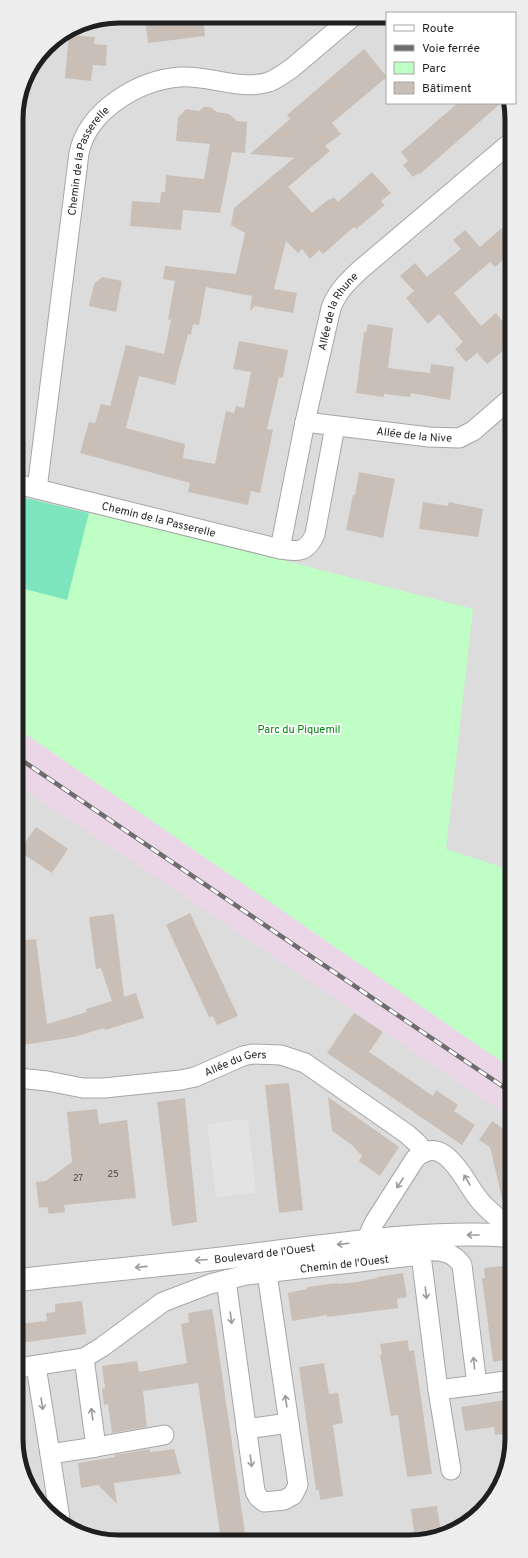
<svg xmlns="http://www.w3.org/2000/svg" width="528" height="1558" viewBox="0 0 528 1558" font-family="Overpass,sans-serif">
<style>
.residential{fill:#dddcdc}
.industrial{fill:#ead6e7}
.park{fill:#bffec4}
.pitch{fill:#7de5bd}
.parking{fill:#e3e3e3}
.building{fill:#c9bfb7}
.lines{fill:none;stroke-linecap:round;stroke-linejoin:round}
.minor-casing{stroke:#a6a6a6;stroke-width:21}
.tertiary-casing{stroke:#a6a6a6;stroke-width:24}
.minor{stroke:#fff;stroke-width:19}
.tertiary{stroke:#fff;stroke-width:22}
.rail-casing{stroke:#6d6d6d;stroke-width:4.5}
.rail{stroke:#fff;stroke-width:3;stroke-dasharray:9;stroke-linecap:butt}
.oneway{stroke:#9a9a9a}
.labels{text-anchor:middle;stroke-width:3.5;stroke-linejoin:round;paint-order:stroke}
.number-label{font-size:9px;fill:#4a4745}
.street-label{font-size:11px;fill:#1f1f1f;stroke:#fff}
.park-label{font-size:11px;fill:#03870e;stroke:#fff}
.rim{fill:none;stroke:#1f1f1f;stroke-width:5}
</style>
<rect width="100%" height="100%" fill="#f1ede5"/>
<path class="residential" d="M119,16L387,18V103H510L512,1445L504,1478L486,1507L460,1528L429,1540H99L46,1512L18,1459L16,112L27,74L51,42L80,24Z"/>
<path class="industrial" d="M17,728L511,1068V1118L165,883L17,785Z"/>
<path class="park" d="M17,496L228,546L473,609L446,849L511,870V1068L17,728Z"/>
<path class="pitch" d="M17,496L89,513L67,600L17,587Z"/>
<path class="parking" d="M248,1119L256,1193L216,1197L207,1124Z"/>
<g class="building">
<path d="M145,16L203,17L205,36L148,43Z"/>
<path d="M69,35L95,37L94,44L107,45L106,66L93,65L91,81L65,78Z"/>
<path d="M364,49L387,77L332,123L341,134L325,146L330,151L288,187L312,213L329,199L330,200L334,197L338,202L372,172L391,193L381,201L385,205L356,229L354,227L323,254L319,250L310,259L302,249L298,253L286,241L274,289L297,293L293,313L255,306L250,311L252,296L206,287L199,325L193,324L191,335L188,334L175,385L139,376L126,428L185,444L183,458L215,464L226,411L234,413L236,406L244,408L251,372L233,369L239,341L288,350L283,378L279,377L267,429L273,430L260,493L251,491L248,505L188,492L190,483L80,453L89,422L95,423L101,404L110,406L126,345L164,354L171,320L168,319L175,281L163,279L165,266L236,274L245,233L231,225L234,208L294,158L250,154L290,119L287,115Z"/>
<path d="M458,103H501L420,174L419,173L413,177L403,165L408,161L401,152Z"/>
<path d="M204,107H210L217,112L229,114L237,121L247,122L245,153L232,152L220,213L183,210L181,230L130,226L132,201L160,203L161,192H165L166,175L204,179L210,144L176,141L178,118L186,109L199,111Z"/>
<path d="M510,221V254L495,267L490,262L454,293L481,326L496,313L510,330V340L502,347L504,350L487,364L477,353L466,362L455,349L463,342L439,314L428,324L406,298L414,291L400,276L415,263L427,277L461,249L453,240L465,230L480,247Z"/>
<path d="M102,277L122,281L116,312L89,306L94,284Z"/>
<path d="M368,324L393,328L388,368L430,373L431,364L454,367L450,400L411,393L410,397L384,394V397L356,393L364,332H366Z"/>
<path d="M359,472L395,479L383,538L346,530L353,495H355Z"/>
<path d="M423,502L448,506L449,502L483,509L478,537L419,529Z"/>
<path d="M36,827L68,849L52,873L19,851Z"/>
<path d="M190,913L238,1016L217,1025L213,1016L209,1017L166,925Z"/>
<path d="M114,914L124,997L136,993L144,1018L105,1030L104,1028L74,1037L17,1046V1033L23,1032L17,981V941L36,939L47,1024L87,1012L86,1009L112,1001L101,968L96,969L89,917Z"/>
<path d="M354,1013L383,1032L369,1052L433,1096L436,1090L458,1105L454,1111L475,1125L462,1145L327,1053Z"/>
<path d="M289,1083L303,1210L279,1213L265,1085Z"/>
<path d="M328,1097L399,1147L380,1176L359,1161L362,1156L352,1145L332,1131Z"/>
<path d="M185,1098L197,1222L172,1226L157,1102Z"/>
<path d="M97,1109L99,1124L127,1120L136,1198L64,1205L65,1212L49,1214L47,1207L39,1208L36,1182L46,1181L72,1162L67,1112Z"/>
<path d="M492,1121L511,1134V1206L504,1207L490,1147L479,1140Z"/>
<path d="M512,1265V1359L493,1362L482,1278H485L484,1268Z"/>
<path d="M403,1273L407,1297L397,1299L398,1308L327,1317V1315L292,1321L288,1293L307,1289V1287L337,1283V1284L357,1282L377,1278V1277Z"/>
<path d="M82,1301L86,1334L20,1343L18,1324L47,1321L46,1313L55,1312V1304Z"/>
<path d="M212,1309L214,1319L246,1540H221L198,1383L143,1391L147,1427L112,1433L108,1404L104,1405L102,1389L105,1388L102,1366L137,1361L139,1372L187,1363L181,1324L189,1322L188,1313Z"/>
<path d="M408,1340L409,1351L414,1350L432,1474L407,1477L398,1415L391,1416L380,1355H382L380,1344Z"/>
<path d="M324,1363L329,1394L338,1393L343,1423L333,1425L343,1496L320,1500L319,1490H316L299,1367Z"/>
<path d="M512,1399V1433L495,1435L494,1427L465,1431L461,1407Z"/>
<path d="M150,1449V1452L174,1449L181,1474L114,1483L117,1504L98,1485L81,1488L78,1463L115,1457V1455Z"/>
<path d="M437,1506L440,1527L432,1529L433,1538L429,1540H415L411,1509Z"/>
</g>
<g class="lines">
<g class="minor-casing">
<g id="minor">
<path id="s1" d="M305,422L429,437L459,438L473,431L510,399"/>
<path id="s2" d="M17,484L280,549C297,552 307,553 315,534L335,426"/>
<path id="s3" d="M37,489L79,153C88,110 139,80 180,77C209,75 240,91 269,82C277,79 285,73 292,68L351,18"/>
<path id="s4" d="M280,549L305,422L331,308C337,292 347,282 360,270L510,143"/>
<path id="s5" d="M18,1078L47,1081L83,1088H104L181,1080L195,1077L243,1056L252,1054L281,1055L305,1063L407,1134L419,1145L423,1153"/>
<path d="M366,1241L374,1223L415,1159C443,1131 464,1180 477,1197C486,1210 500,1219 511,1229"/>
<path d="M421,1255L438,1390L477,1385L462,1265C453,1252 441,1250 426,1251"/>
<path d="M226,1280L255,1491L258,1497L264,1502L284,1500L293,1495L298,1485L267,1273"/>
<path d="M36,1366L50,1454L96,1447L84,1358"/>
<path id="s6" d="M18,1368L84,1358L102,1347L163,1302L210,1284L246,1275L421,1255L426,1251L425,1236"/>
<path d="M477,1385L512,1380"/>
<path d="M438,1390L451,1470"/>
<path d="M246,1429L289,1423"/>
<path d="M96,1447L164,1435"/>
<path d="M50,1454L60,1519"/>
</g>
</g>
<g class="tertiary-casing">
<g id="tertiary">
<path id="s7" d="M18,1280C98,1271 178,1264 258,1254C342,1244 427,1230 512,1236"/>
</g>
</g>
<use href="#minor" class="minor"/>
<use href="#tertiary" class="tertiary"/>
<g class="rail-casing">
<path id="rail" d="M17,757L511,1092"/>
</g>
<use href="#rail" class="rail"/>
</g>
<defs><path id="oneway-shaft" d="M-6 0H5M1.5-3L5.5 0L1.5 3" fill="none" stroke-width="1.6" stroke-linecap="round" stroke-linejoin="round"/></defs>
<g class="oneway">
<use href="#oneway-shaft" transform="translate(467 1180) rotate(-121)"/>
<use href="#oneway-shaft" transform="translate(400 1183) rotate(123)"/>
<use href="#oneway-shaft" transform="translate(473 1235) rotate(180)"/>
<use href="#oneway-shaft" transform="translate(343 1244) rotate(173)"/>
<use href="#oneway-shaft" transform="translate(201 1260) rotate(175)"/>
<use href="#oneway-shaft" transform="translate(141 1267) rotate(174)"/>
<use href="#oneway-shaft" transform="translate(426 1293) rotate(83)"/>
<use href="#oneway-shaft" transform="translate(231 1318) rotate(82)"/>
<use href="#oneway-shaft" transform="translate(474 1363) rotate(-96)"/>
<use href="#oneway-shaft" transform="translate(286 1401) rotate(-98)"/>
<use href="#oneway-shaft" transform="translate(42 1404) rotate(81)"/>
<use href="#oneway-shaft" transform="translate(92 1414) rotate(-98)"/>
<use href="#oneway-shaft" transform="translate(251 1461) rotate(82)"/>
</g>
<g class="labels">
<g class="number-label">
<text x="113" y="1177">25</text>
<text x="78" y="1181">27</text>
</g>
<g class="street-label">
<text dy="4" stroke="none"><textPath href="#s3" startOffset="334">Chemin de la Passerelle</textPath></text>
<text dy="4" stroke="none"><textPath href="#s4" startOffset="246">Allée de la Rhune</textPath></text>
<text dy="4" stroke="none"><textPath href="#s1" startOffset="110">Allée de la Nive</textPath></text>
<text dy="4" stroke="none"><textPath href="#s2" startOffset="146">Chemin de la Passerelle</textPath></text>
<text dy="4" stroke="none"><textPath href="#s5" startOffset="222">Allée du Gers</textPath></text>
<text dy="4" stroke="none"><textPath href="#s7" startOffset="248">Boulevard de l'Ouest</textPath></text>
<text dy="4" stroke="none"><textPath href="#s6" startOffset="350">Chemin de l'Ouest</textPath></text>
</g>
<g class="park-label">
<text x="299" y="733">Parc du Piquemil</text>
</g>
</g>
<path d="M0 0H528V1558H0ZM119 23H409A96 96 0 0 1 505 119V1439A96 96 0 0 1 409 1535H119A96 96 0 0 1 23 1439V119A96 96 0 0 1 119 23Z" fill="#ededed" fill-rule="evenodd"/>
<path class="rim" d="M119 23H409A96 96 0 0 1 505 119V1439A96 96 0 0 1 409 1535H119A96 96 0 0 1 23 1439V119A96 96 0 0 1 119 23Z"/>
<rect x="386" y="12" width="130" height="92" fill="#ffffff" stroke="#a5a5a5"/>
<rect x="394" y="25" width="20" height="6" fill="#ffffff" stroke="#a5a5a5"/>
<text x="422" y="32" font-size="12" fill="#1f1f1f">Route</text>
<rect x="394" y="45" width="20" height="6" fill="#6d6d6d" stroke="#a5a5a5"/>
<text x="422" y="52" font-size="12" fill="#1f1f1f">Voie ferrée</text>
<rect x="394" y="62" width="20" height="12" fill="#bffec4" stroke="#a5a5a5"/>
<text x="422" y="72" font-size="12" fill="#1f1f1f">Parc</text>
<rect x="394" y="82" width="20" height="12" fill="#c9bfb7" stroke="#a5a5a5"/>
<text x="422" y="92" font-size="12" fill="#1f1f1f">Bâtiment</text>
</svg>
